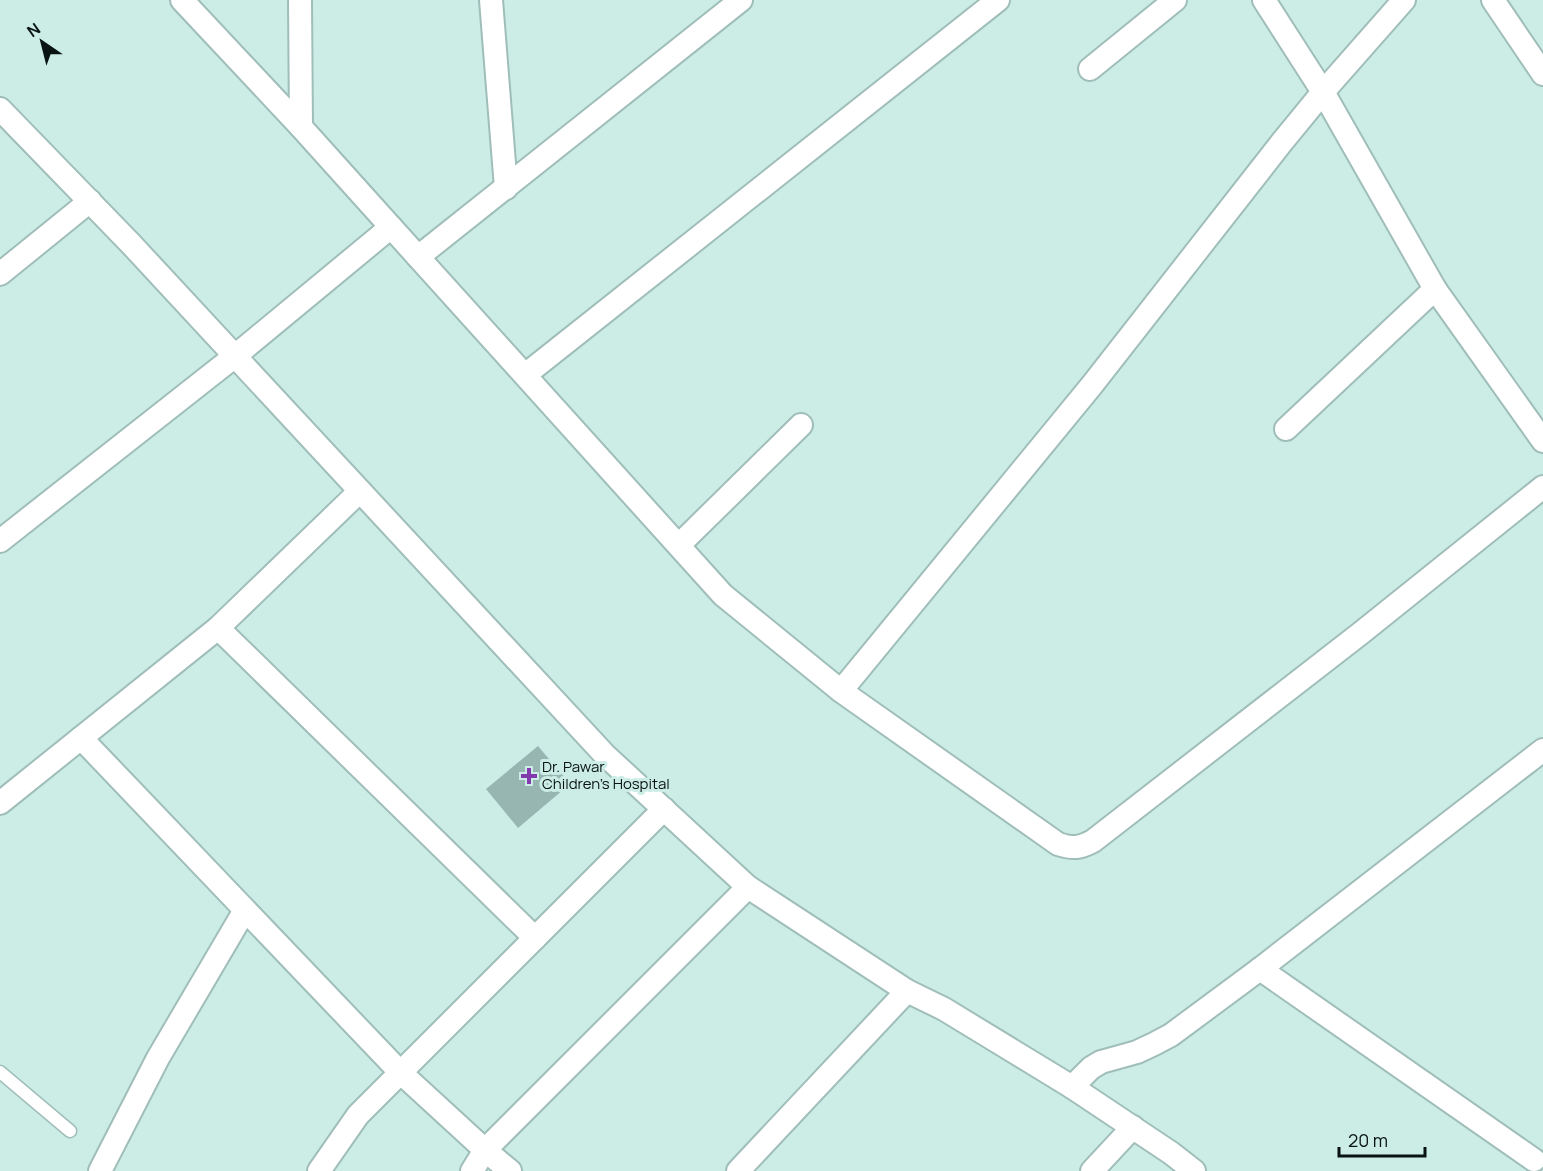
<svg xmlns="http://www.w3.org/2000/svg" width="1543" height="1171" viewBox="0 0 1543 1171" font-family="Manrope,sans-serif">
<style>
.building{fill:#98b6b1}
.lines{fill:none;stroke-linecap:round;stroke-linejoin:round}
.lane-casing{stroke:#a0beb9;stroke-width:15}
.street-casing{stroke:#a0beb9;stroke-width:26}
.lane{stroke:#fff;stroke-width:12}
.street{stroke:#fff;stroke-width:22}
.poi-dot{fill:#823aad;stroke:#ccece6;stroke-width:2}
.labels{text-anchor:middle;stroke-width:6;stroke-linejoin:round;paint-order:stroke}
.poi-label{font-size:15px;fill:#081312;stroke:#ccece6;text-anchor:start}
</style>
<rect width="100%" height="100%" fill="#ccece6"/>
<path class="building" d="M538,746L570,784L518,828L486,789Z"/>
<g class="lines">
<g class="lane-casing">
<path id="lane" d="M0,1072L70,1131"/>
</g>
<g class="street-casing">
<g id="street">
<path d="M182,0L301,127L391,227"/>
<path d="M300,0L301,127"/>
<path d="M491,0L506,188"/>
<path d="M1264,0L1323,92L1435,289L1543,441"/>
<path d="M1493,0L1543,74"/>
<path d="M1090,69L1175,0"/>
<path d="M0,109L131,244L605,755L748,887L907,991L944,1009L1072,1087L1171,1153L1194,1171"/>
<path d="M418,257L741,0"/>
<path d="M0,274L90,201"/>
<path d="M525,375L998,0"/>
<path d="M1286,429L1435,289"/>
<path d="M360,491L218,628L535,938"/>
<path d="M0,541L235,356L391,227L723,595L841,691L1092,385L1282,142L1323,92L1404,0"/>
<path d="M679,545L801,425"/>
<path d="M841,691L1058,844C1073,849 1080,848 1093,841L1361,633L1543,487"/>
<path d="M81,738L400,1072L485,1150L510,1171"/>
<path d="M0,803L218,628"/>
<path d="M1260,969L1534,1160"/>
<path d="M1072,1087L1091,1068L1101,1062L1137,1052L1154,1044L1171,1035L1260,969L1543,750"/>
<path d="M100,1171L158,1058L245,910"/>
<path d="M319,1171L358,1115L664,809"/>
<path d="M472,1171L485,1150L748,887"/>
<path d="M738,1171L907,991"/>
<path d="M1092,1171L1133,1127"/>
</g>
</g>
<use href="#lane" class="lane"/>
<use href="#street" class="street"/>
</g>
<path class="poi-dot" d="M526 767h6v6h6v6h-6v6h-6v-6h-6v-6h6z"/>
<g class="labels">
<g class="poi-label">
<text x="542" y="772">Dr. Pawar<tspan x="542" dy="17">Children's Hospital</tspan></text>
</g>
</g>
<g transform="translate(42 42) rotate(325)" stroke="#ccece6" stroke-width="4.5" paint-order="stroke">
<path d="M0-4.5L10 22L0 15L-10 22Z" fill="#081312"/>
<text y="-9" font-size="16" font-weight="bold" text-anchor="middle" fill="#081312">N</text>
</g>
<path d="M1339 1147v9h86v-9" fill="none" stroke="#081312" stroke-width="3"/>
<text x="1348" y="1147" font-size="18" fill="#081312" stroke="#ccece6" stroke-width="4.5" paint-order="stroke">20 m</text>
</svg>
